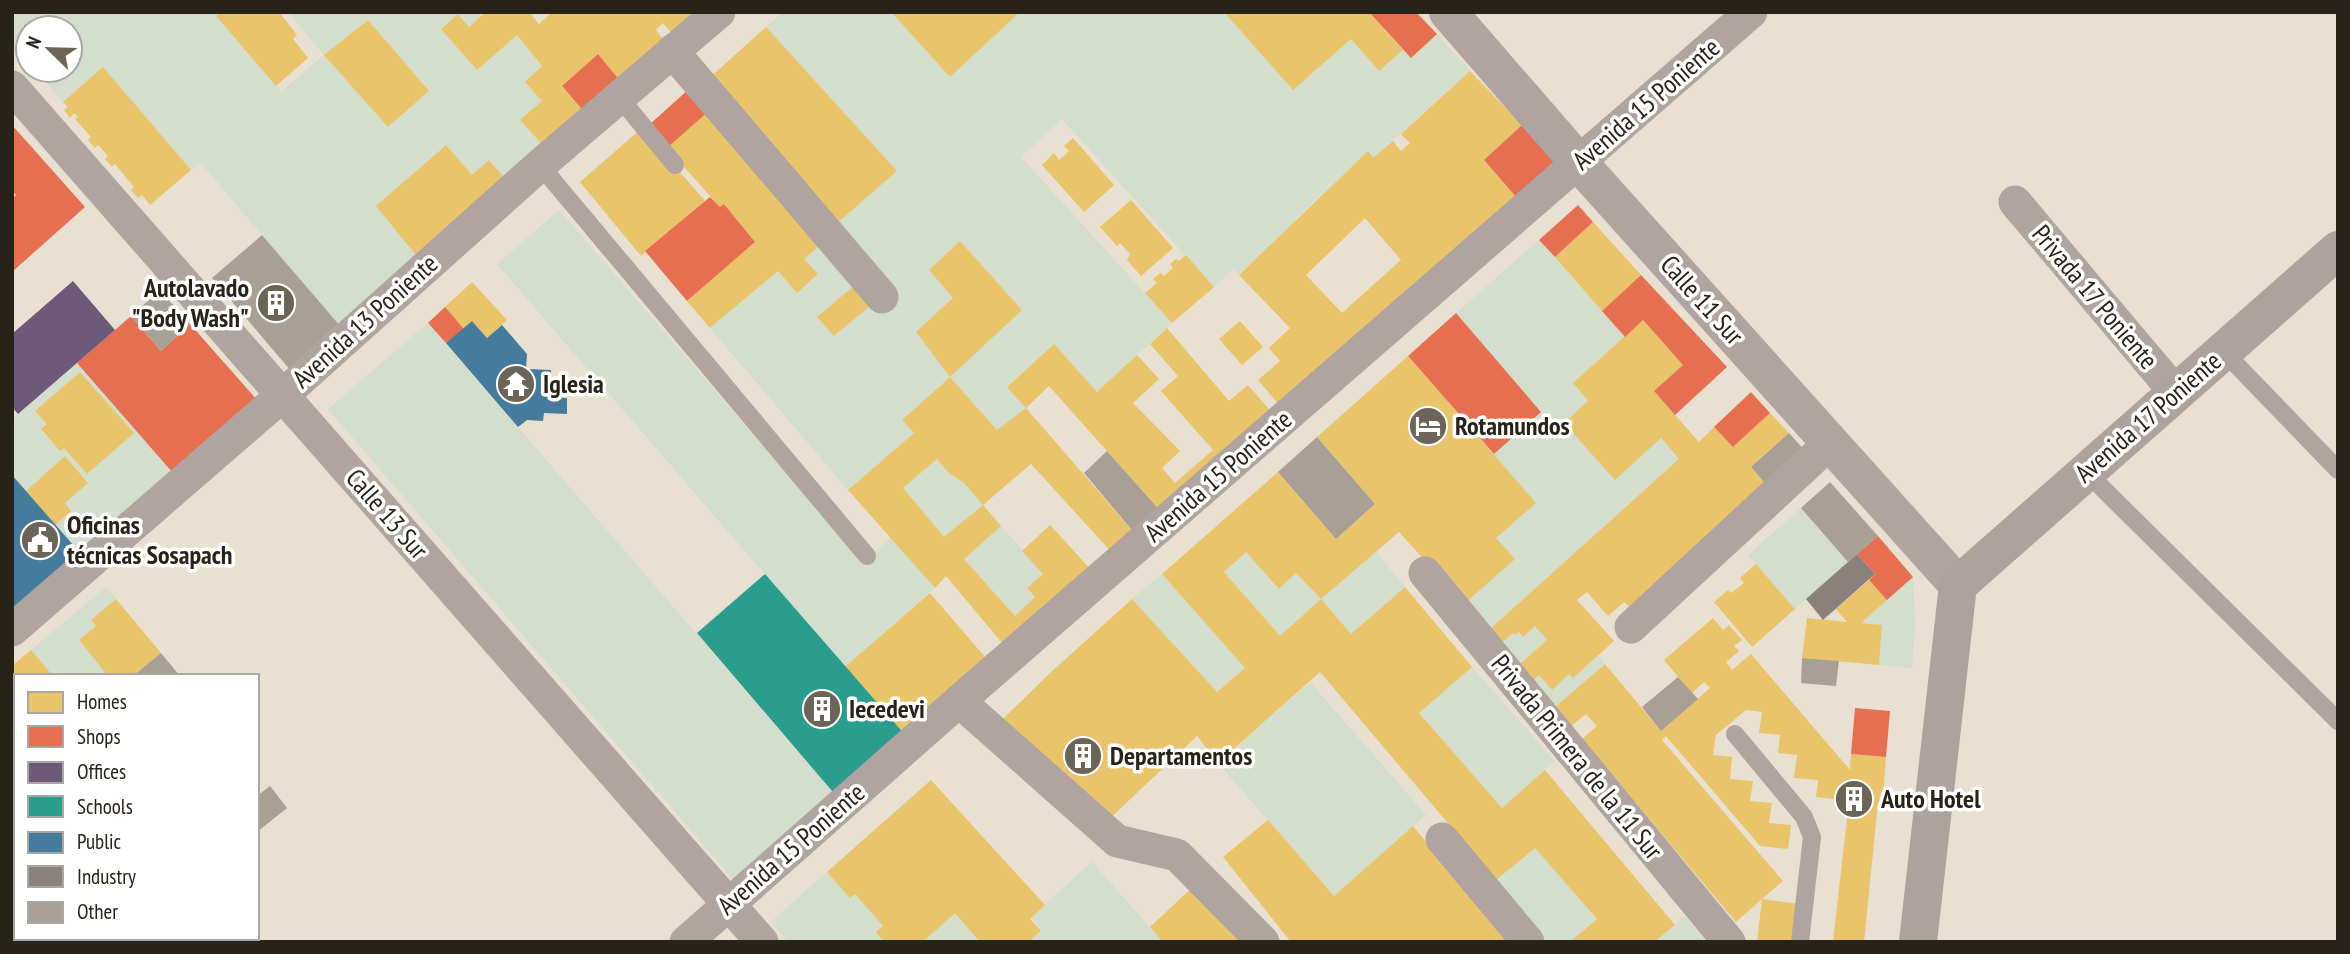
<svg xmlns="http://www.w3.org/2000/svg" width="2350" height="954" viewBox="0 0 2350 954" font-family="'PT Sans Narrow',sans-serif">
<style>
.industrial{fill:#e3dadf}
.green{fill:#d4decd;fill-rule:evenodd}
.homes{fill:#e9c46a;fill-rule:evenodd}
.shops{fill:#e76f51}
.offices{fill:#6d597a}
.schools{fill:#2a9d8f}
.public{fill:#457b9d}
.industry{fill:#8a817c}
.building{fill:#a8a095}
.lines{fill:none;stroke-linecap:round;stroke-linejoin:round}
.service{stroke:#afa4a0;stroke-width:18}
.minor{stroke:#afa4a0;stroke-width:33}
.tertiary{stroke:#afa4a0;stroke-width:38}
.secondary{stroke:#ada29d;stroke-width:38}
.labels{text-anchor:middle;stroke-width:7;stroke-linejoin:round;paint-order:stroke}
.street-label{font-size:26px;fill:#282318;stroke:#fff}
.poi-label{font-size:26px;font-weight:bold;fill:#282318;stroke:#fff;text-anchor:start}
</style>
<rect width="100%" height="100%" fill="#e8e0d0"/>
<path class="industrial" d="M16,874V938H71L74,942H12V877Z"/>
<g class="green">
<path d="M12,12H221L217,17L281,92L324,55L288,12H486L469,27L458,14L442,29L477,70L517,35L542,66L525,82L542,101L520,120L546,149L508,182L489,160L472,175L445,145L377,206L420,260L341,327L201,163L191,170L103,67L63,102L35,70H70V28H28V62L12,44ZM367,20L429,91L389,127L325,55Z"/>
<path d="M783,12H891L950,77L1020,12H1224L1293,90L1351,39L1379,71L1403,50L1411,58L1437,34L1470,71L1373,158L1368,152L1297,217L1287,230L1239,274L1233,269L1214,287L1062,119L1021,157L1172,323L1097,392L1053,345L1007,386L1026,408L997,430L950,377L902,420L914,433L848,490L710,328L778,271L797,293L818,275L804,259L821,244L856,284L818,316L834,336L892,287L836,224L897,171L766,27ZM960,241L1022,310L992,337L917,332L953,298L929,270Z"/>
<path d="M559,210L863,562L892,537L935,588L845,667L497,264Z"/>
<path d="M1539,240L1625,337L1573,383L1588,401L1564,423L1661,438L1679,459L1488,631L1464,604L1514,559L1496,538L1535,503L1494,454L1541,412L1456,313Z"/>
<path d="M428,323L838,798L738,885L328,409Z"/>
<path d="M77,363L173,473L81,554L55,525L71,511L65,503L88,482L65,456L26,491L12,475V420ZM80,372L133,433L64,448L60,451L41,430L47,424L36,411Z"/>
<path d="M937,459L949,473L964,483L983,505L944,537L903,488Z"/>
<path d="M1801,508L1848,562L1795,609L1748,555Z"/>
<path d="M1001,526L1043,574L1028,587L1035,597L1015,616L964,559Z"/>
<path d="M1246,552L1278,589L1296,573L1321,599L1376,552L1405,587L1351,634L1321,600L1280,636L1224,572Z"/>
<path d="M1162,574L1245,668L1217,692L1132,599Z"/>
<path d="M1913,577L1915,628L1912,668L1879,665L1882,626L1861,623Z"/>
<path d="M106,587L116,599L92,620L96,626L108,676H53L31,650Z"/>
<path d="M1535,626L1547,640L1518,666L1500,644L1513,633L1515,635L1519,632L1523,636Z"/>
<path d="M1598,655L1605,664L1554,708L1532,682L1539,675L1552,690L1569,674L1573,678Z"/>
<path d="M1472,667L1555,761L1502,808L1419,713Z"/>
<path d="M1310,682L1426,815L1334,896L1218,763Z"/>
<path d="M1535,848L1597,919L1570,942H1547L1496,880Z"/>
<path d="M1092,862L1163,942H1028L1041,931L1031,917Z"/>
<path d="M827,872L850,898L855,894L883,926L884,942H789L771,922Z"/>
<path d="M955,913L980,942H923Z"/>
<path d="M1684,916L1706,942H1654Z"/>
</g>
<g class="homes">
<path d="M221,12H279L297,35L293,39L308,58L276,86L216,16Z"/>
<path d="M486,12H529L539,24L552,12H696L675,37L663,23L656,30L667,44L622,83L598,54L562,86L586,114L546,149L520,120L542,101L525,82L542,66L517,35L477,70L441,29L458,14L469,27Z"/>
<path d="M891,12H1020L950,77Z"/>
<path d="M1224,12H1369L1403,50L1379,71L1351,39L1293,90Z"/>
<path d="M368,20L429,91L388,127L324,55Z"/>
<path d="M766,27L897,171L836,224L707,80Z"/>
<path d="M103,67L191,170L150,205L142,195L138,198L131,190L134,187L115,164L112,167L105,159L108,156L98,145L95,148L88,140L91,137L75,119L78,117L74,113L70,118L64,110L68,107L63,102Z"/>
<path d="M1470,71L1522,125L1484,160L1523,205L1286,413L1258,380L1280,361L1269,348L1290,328L1239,275L1368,151L1373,158L1393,141L1401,151L1410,143L1401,134ZM1365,218L1401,260L1342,313L1306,275Z"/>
<path d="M710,110L821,244L804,259L818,274L797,293L778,271L710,328L687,301L755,242L724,204L720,207L667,148Z"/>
<path d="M642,128L705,201L641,256L580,182Z"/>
<path d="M1073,138L1114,185L1084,212L1042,165L1054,153L1059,160L1069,151L1064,146Z"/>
<path d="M446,145L472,175L489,160L508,182L420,260L376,206Z"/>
<path d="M1131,200L1173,248L1141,276L1127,260L1130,254L1120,243L1117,246L1100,227Z"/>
<path d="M1593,222L1641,275L1602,311L1555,257Z"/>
<path d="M960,241L1022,310L950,377L916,332L953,298L929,270Z"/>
<path d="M1186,255L1214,287L1172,323L1145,293L1157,283L1153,279L1160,273L1164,276L1173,268L1170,264L1176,259L1179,261Z"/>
<path d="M472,282L507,320L487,338L472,321L464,329L445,307Z"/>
<path d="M856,284L872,304L834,336L817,317Z"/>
<path d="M1643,320L1683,365L1654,391L1699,442L1714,427L1733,447L1770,413L1789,433L1751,467L1769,488L1633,610L1624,602L1608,616L1587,592L1577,600L1614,641L1573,678L1569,674L1552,690L1539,675L1532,682L1518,666L1547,640L1535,626L1523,637L1519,632L1515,635L1513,633L1500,644L1488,631L1679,459L1661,438L1615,480L1564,423L1588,401L1573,383Z"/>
<path d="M1240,321L1263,347L1242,365L1219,339Z"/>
<path d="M1167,328L1229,401L1248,385L1280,422L1163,514L1049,386L1026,408L1137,536L1115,556L1031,464L983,505L964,483L949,473L937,459L903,488L944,537L983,505L1001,526L964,559L1015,616L1035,597L1027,588L1043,574L1022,551L1050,525L1094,573L1008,650L946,576L935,588L848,490L914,433L902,420L950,377L997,430L1026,408L1007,387L1054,344L1097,392L1137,355L1159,379L1133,403L1180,451L1162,468L1175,483L1213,450L1161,391L1178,376L1150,344Z"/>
<path d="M1408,356L1536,503L1496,538L1515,559L1464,604L1399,532L1321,599L1351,634L1405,587L1472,667L1419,713L1502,808L1545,770L1675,925L1654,942H1570L1597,919L1535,848L1496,880L1320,672L1218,763L1197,736L1103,825L1002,720L1049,674L1132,599L1217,692L1245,668L1162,574L1278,472L1336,539L1375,504L1317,437ZM1246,552L1279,589L1296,573L1321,599L1280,636L1224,572Z"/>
<path d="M80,372L134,433L87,474L64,448L60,451L41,429L47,424L35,411Z"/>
<path d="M65,456L88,483L65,503L71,511L55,525L26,491Z"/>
<path d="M1756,564L1795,609L1752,647L1714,602L1728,590L1731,593L1744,583L1740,578Z"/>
<path d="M1869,580L1887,600L1861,623L1882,625L1879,665L1802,658L1807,618L1847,622L1836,609Z"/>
<path d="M930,593L991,664L907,737L845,667Z"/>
<path d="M116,599L161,653L133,676H108L79,640L96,626L91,620Z"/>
<path d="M1713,618L1723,630L1729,625L1742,640L1734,646L1739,651L1726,662L1732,670L1751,654L1850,770L1851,754L1886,757L1882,808L1878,802L1864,942H1833L1849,801L1816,797L1818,780L1794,778L1797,755L1778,753L1780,735L1759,733L1762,712L1746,710L1716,735L1713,755L1732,757L1730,779L1753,781L1750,801L1772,803L1769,823L1791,825L1788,849L1760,846L1666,736L1662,740L1783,881L1762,899L1799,904L1794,942H1757L1762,899L1736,922L1582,739L1597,726L1586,714L1571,726L1554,708L1605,664L1661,731L1710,688L1704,682L1692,693L1664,660Z"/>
<path d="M31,650L53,676H16V678L12,674V666Z"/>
<path d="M16,696V784L12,787V699Z"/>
<path d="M931,780L1045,905L1030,919L1041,931L1028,942H980L955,913L923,942H884L876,932L883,926L855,894L850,898L827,872Z"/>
<path d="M12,788L16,792V850L12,853Z"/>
<path d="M1268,820L1334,896L1413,826L1507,942H1377L1375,939L1372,942H1291L1223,857Z"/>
<path d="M1196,884L1249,942H1163L1150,927Z"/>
</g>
<g class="shops">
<path d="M1369,12H1416L1437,34L1411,58Z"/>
<path d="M598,54L622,83L586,114L562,86Z"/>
<path d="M690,88L710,110L667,148L648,126Z"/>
<path d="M12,125L85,207L12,272V199L16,195L12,191Z"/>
<path d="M1522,125L1556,162L1523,205L1484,160Z"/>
<path d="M710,197L720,207L724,204L755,242L687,301L645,251Z"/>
<path d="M1578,205L1593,222L1555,257L1539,240Z"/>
<path d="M1641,275L1727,367L1675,415L1654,391L1683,365L1643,320L1625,337L1602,311Z"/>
<path d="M445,307L464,329L446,343L428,323Z"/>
<path d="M1456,313L1541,412L1494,454L1408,356Z"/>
<path d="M131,316L161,351L190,324L257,400L173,473L77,363Z"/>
<path d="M1751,392L1770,413L1733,447L1714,427Z"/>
<path d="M1878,536L1913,577L1887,600L1869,580L1875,574L1857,554Z"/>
<path d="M1855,708L1890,711L1886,757L1851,754Z"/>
</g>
<path class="offices" d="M73,281L115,330L18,414L12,407V334Z"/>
<path class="schools" d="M765,574L907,737L838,798L697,633Z"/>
<g class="public">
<path d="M472,321L487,338L502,325L527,354L526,369L551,370L549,397L567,398V414L544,413L543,421L527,420L518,427L446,343Z"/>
<path d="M12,475L81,554L12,609Z"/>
</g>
<g class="industry">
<path d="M1857,554L1875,574L1823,620L1806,599Z"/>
<path d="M156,938H226L229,942H152Z"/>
</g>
<g class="building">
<path d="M262,235L341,327L291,371L212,278Z"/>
<path d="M160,290L190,324L161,351L131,316Z"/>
<path d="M1789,433L1807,453L1769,488L1751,467Z"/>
<path d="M1317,437L1375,504L1336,539L1278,472Z"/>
<path d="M1107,451L1163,514L1137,536L1084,473Z"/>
<path d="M1830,482L1878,536L1848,562L1801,508Z"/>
<path d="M161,653L180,676H133Z"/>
<path d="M1802,658L1839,661L1836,686L1801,683Z"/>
<path d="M1678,677L1698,699L1661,731L1642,707Z"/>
<path d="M270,786L287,808L257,832V796Z"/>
</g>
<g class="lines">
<g class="service">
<path d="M619,97L675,165"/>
<path d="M540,165L867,556"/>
<path d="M2223,351L2338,470"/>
<path d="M2086,472L2338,721"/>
<path d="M1735,734L1804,817L1812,837L1800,942"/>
</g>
<g class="minor">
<path d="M672,51L882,297"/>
<path d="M12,87L762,942"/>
<path d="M2015,202L2176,393"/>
<path d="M1425,573L1729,942"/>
<path d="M1631,627L1830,443"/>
<path d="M12,630L283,395L540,165L719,12"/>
<path d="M959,701L1117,841L1177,855L1263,942"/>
<path d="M1442,839L1528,942"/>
<path d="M686,942L959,701L1751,12"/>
</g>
<path class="tertiary" d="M1448,12L1579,163L1958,585"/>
<path class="secondary" d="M1918,942L1958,585L2338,250"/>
</g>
<defs>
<g id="building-disc" transform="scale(2.0125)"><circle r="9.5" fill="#6b6558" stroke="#fff"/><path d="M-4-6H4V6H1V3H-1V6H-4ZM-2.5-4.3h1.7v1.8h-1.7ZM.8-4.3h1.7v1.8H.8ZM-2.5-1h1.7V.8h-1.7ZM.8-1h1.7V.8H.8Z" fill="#fff"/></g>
<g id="temple-disc" transform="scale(2.0125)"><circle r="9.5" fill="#6b6558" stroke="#fff"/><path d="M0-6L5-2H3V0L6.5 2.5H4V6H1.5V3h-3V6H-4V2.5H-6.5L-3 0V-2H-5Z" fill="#fff"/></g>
<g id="hotel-disc" transform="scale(2.0125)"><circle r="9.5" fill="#6b6558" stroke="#fff"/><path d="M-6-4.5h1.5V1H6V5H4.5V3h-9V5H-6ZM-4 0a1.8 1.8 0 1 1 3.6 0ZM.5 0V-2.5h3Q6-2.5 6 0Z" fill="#fff"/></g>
<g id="civic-disc" transform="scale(2.0125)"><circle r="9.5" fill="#6b6558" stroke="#fff"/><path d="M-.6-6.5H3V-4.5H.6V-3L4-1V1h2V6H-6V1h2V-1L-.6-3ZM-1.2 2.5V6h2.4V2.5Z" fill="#fff"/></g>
</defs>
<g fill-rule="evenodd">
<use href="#building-disc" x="276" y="303"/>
<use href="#temple-disc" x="516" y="384"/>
<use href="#hotel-disc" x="1428" y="426"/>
<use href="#civic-disc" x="40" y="540"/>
<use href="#building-disc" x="822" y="709"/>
<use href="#building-disc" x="1083" y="756"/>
<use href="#building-disc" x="1854" y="799"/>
</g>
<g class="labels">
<g class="street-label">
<text transform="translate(1646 104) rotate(-41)" y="9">Avenida 15 Poniente</text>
<text transform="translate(2095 297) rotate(50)" y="9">Privada 17 Poniente</text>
<text transform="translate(1702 300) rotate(48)" y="9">Calle 11 Sur</text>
<text transform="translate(365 321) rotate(-42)" y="9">Avenida 13 Poniente</text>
<text transform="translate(2148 417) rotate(-41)" y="9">Avenida 17 Poniente</text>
<text transform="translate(1218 476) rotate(-41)" y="9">Avenida 15 Poniente</text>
<text transform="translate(387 514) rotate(49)" y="9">Calle 13 Sur</text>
<text transform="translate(1577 757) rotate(51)" y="9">Privada Primera de la 11 Sur</text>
<text transform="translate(791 849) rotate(-41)" y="9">Avenida 15 Poniente</text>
</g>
<g class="poi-label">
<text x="249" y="297" text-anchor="end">Autolavado<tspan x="249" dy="30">"Body Wash"</tspan></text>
<text x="543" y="393">Iglesia</text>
<text x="1455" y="435">Rotamundos</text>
<text x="67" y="534">Oficinas<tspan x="67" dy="30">técnicas Sosapach</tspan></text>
<text x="849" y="718">Iecedevi</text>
<text x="1110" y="765">Departamentos</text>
<text x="1881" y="808">Auto Hotel</text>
</g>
</g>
<rect width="2350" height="954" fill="none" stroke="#282318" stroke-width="28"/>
<rect x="14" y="674" width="245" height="266" fill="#ffffff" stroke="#a9a7a3" stroke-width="2"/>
<rect x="28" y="692" width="35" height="21" fill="#e9c46a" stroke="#a9a7a3" stroke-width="2"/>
<text x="77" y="709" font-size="21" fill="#282318">Homes</text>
<rect x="28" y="726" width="35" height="21" fill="#e76f51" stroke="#a9a7a3" stroke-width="2"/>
<text x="77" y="744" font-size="21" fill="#282318">Shops</text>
<rect x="28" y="762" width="35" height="21" fill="#6d597a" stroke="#a9a7a3" stroke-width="2"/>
<text x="77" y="779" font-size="21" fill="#282318">Offices</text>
<rect x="28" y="796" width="35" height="21" fill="#2a9d8f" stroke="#a9a7a3" stroke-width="2"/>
<text x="77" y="814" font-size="21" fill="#282318">Schools</text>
<rect x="28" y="832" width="35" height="21" fill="#457b9d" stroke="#a9a7a3" stroke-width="2"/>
<text x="77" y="849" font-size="21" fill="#282318">Public</text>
<rect x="28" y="866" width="35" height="21" fill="#8a817c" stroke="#a9a7a3" stroke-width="2"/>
<text x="77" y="884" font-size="21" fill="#282318">Industry</text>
<rect x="28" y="902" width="35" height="21" fill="#a8a095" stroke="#a9a7a3" stroke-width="2"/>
<text x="77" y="919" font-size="21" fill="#282318">Other</text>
<g transform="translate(49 49) rotate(293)"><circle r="33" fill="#ffffff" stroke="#a9a7a3" stroke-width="2"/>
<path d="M0-5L12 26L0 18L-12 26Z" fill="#6b6558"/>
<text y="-10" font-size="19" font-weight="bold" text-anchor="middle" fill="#282318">N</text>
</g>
</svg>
